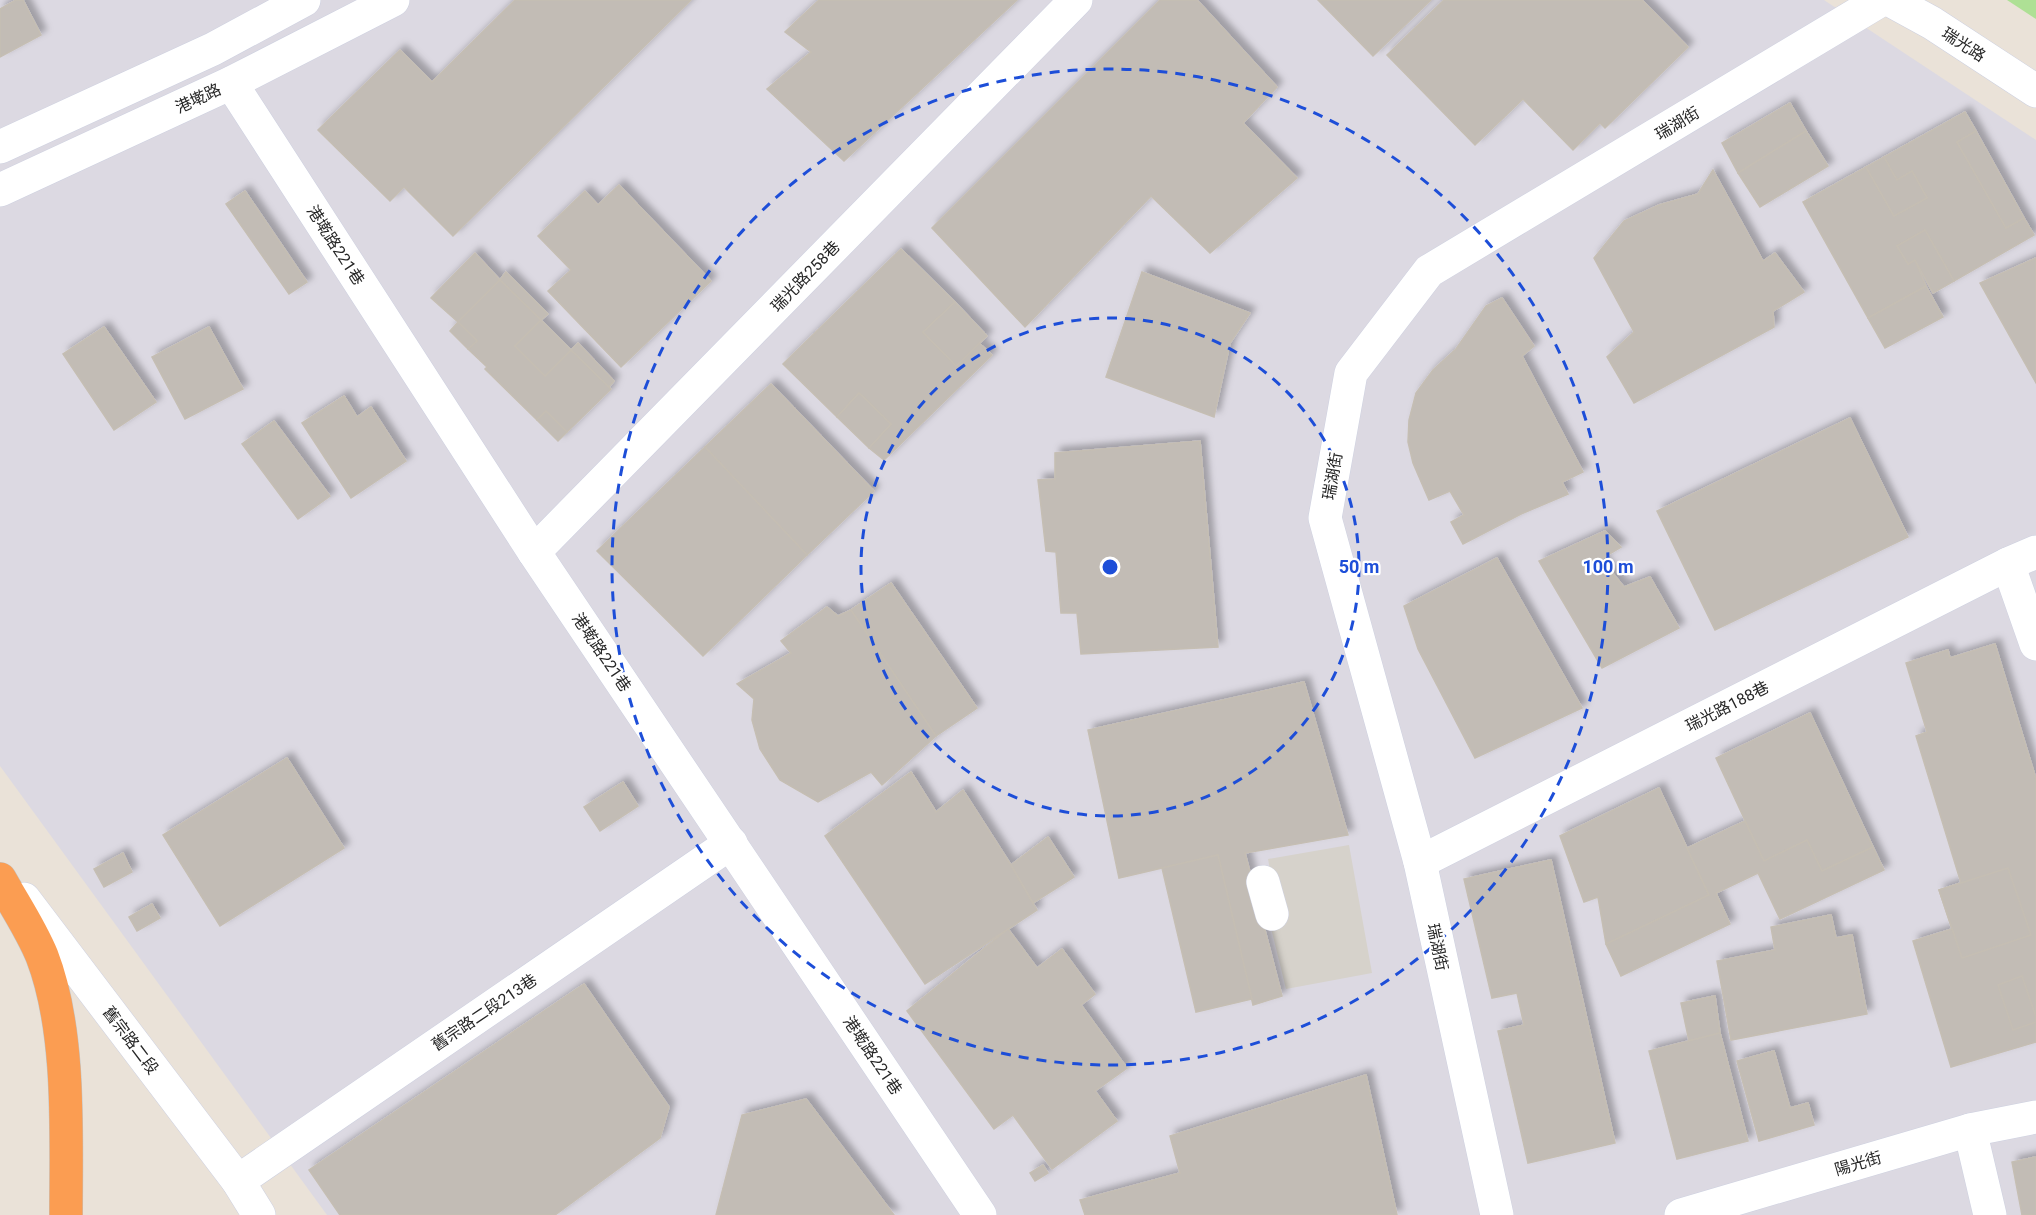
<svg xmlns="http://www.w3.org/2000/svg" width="2036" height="1215" viewBox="0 0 2036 1215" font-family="Roboto,'Noto Sans TC',sans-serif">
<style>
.industrial{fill:#dcd9e2}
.green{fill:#aee095}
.plaza{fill:#d6d2cb}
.building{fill:#c2bcb5;stroke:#c5beb3;stroke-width:1.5;filter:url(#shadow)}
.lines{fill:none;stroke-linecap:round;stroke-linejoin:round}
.street-casing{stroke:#ced1e0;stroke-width:34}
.secondary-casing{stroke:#ced1e0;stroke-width:34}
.highway-casing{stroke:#c3c3c3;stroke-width:34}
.street{stroke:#fff;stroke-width:33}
.secondary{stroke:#fff;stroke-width:33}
.highway{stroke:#fb9d52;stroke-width:33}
.ring{fill:none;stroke:#1d4ed8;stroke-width:3;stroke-dasharray:10 8}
.labels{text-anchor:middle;stroke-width:4.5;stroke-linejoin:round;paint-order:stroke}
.street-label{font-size:16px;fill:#272727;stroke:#fff}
.centre{fill:#1d4ed8;stroke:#fff;stroke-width:3}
.ring-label{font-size:18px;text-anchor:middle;font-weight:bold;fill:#1d4ed8;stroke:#fff;stroke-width:4.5;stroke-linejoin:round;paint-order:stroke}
</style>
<defs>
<filter id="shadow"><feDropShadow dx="5.5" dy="-5.5" stdDeviation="3" flood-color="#0004"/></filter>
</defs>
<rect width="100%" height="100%" fill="#eae2d8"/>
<path class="industrial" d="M0,0H1824L2036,140V1215H327L0,766Z"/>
<path class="green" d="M2007,0H2036V19Z"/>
<path class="plaza" d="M1349,845L1372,973L1286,989L1268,916L1272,881L1268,859Z"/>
<g class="building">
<path d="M16,0H23L41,35L0,57V9Z"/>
<path d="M515,0H691L453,236L404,187L390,201L318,130L400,50L432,82Z"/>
<path d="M819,0H1017L844,161L767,89L811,52L785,32Z"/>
<path d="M1160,0H1197L1277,87L1243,123L1297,178L1210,253L1151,196L1025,327L932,228Z"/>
<path d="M1318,0H1431L1373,56Z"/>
<path d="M1444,0H1642L1688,47L1605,128L1600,123L1573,150L1523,99L1475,145L1387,55Z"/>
<path d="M1790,103L1806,131L1738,173L1722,143Z"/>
<path d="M1965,112L1976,131L1957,142L2006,228L2024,218L2034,235L1954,281L1925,230L1897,246L1908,264L1915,260L1926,286L1868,318L1803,202L1866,167L1894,216L1927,198L1912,171L1897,180L1884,157Z"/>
<path d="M1806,131L1828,166L1760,207L1738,173Z"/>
<path d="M1976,131L2024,218L2006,228L1957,142Z"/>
<path d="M1884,157L1897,180L1912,171L1927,198L1894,216L1866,167Z"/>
<path d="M1713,170L1763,261L1775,253L1804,292L1773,311L1774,327L1634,403L1607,357L1634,332L1594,258L1624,221L1659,205L1698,194Z"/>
<path d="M619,185L711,281L621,367L548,291L571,270L538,236L585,191L598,205Z"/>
<path d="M245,191L307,282L289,294L226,204Z"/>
<path d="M1925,230L1954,281L1933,293L1915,260L1908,264L1897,246Z"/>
<path d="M901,249L955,302L923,332L956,366L979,343L992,355L884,460L869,448L891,424L859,393L837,417L783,364Z"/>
<path d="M475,253L500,280L458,322L431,298Z"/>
<path d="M2036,258V383L1980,283Z"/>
<path d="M506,272L548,314L541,320L500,280Z"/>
<path d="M1142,272L1250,313L1230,343L1214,417L1106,377Z"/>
<path d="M500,280L541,320L515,346L545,376L571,350L611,389L567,432L546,411L537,420L485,369L487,367L468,349L477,341L458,322Z"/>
<path d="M1926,286L1943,317L1885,348L1868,318Z"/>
<path d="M1502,298L1534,346L1522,356L1583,472L1562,482L1568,494L1521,514L1463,544L1451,522L1464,515L1450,491L1429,500L1419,477L1413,463L1408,442L1409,420L1416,393L1433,370L1456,349L1486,306Z"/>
<path d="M955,302L987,336L956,366L923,332Z"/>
<path d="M541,320L571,350L545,376L515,346Z"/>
<path d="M458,322L477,341L468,349L450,331Z"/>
<path d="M104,327L156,402L114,430L63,354Z"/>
<path d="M209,327L243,389L185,419L152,357Z"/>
<path d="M578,343L614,381L609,387L571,350Z"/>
<path d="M771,384L874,491L807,555L705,447Z"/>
<path d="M859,393L891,424L869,448L837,417Z"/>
<path d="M344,396L357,417L371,407L406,461L351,498L302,423Z"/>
<path d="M546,411L567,432L558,441L537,420Z"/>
<path d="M1850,418L1908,537L1715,630L1657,511Z"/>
<path d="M274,421L330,496L298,519L242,444Z"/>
<path d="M1200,441L1218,647L1081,654L1077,613H1061L1056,552L1046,551L1038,480L1055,479V453Z"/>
<path d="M705,447L807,555L703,656L597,551Z"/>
<path d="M1605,531L1621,547L1601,559L1624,587L1650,577L1679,628L1602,668L1539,561Z"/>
<path d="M1497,558L1582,708L1475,758L1418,649L1404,606Z"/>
<path d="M891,583L977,708L936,736L851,610Z"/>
<path d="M827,607L838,616L851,610L936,736L882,785L871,772L818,802L780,780L760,749L752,720L754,699L737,684L791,653L781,641Z"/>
<path d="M1995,644L2036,779V1042L1951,1067L1913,941L1952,929L1939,890L1961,883L1916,736L1927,732L1906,663L1948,650L1950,658Z"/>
<path d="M1304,682L1348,835L1245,853L1282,996L1253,1005L1218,855L1119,878L1088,730Z"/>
<path d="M1810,713L1873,847L1822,871L1807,840L1764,861L1716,758Z"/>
<path d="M287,758L344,848L220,926L163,835Z"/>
<path d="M911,772L936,812L963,790L1011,865L1037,910L925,984L825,836Z"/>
<path d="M623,782L638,806L600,831L584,807Z"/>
<path d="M1659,788L1709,895L1606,944L1598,897L1584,902L1560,836Z"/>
<path d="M1745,821L1764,861L1807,840L1822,871L1873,847L1884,870L1780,919L1758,873L1716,893L1730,924L1621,976L1606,944L1709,895L1687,848Z"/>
<path d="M1048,837L1074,877L1033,903L1011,865Z"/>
<path d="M123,853L132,872L104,887L94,869Z"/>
<path d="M1218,855L1252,999L1196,1012L1162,868Z"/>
<path d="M1551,860L1615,1143L1528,1163L1498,1031L1524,1025L1517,993L1492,998L1464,879Z"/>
<path d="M2008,868L2031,935L1962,958L1939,890Z"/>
<path d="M152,904L160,918L137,931L129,917Z"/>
<path d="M1831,915L1836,938L1852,935L1867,1014L1731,1040L1717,961L1775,950L1771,927Z"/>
<path d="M1008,929L1037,968L1062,949L1095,994L1081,1005L1127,1068L1095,1091L1117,1121L1052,1169L1013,1115L994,1129L907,1011Z"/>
<path d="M2022,976L2036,1017V1022L2013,1030L1998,985Z"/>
<path d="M584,984L669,1107L660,1138L555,1215H340L309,1170Z"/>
<path d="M1715,996L1720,1033L1689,1041L1681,1003Z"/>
<path d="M1720,1033L1748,1141L1677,1159L1649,1051Z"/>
<path d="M1774,1051L1790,1108L1808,1103L1814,1125L1759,1141L1737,1061Z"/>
<path d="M1366,1075L1397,1215H1085L1080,1200L1180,1173L1170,1136Z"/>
<path d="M806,1099L894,1215H716L742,1115Z"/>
<path d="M2036,1157V1215H2022L2012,1162Z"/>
<path d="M1043,1165L1048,1173L1035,1181L1030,1173Z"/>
</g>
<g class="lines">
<g class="street-casing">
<g id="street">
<path d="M231,83L534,552L980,1215"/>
<path d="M534,552L1076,0"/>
<path d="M2008,564L2036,644"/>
<path d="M1420,862L2008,564L2036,552"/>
<path d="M1263,882L1272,914"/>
<path d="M1970,1130L1990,1215"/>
<path d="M238,1181L731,843"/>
<path d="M1497,1215L1420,862L1325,518L1351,373L1429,271L1881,0"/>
</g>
</g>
<g class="secondary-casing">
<g id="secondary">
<path d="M1890,0L1932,23L2036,91"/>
<path d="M0,147L213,49L304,0"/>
<path d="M0,190L231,83L393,0"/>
<path d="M24,899L238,1181L259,1215"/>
<path d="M1681,1215L1970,1130L2036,1117"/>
</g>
</g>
<g class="highway-casing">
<path id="highway" d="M0,879C14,904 31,929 42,956C71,1031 66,1135 66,1215"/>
</g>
<use href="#street" class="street"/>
<use href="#secondary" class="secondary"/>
<use href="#highway" class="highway"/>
</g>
<g class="ring">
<circle cx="1110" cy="567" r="249"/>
<circle cx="1110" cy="567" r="498"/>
</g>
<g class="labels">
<g class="street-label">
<text transform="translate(1964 44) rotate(33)" y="6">瑞光路</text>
<text transform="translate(198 98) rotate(-25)" y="6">港墘路</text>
<text transform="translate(1677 123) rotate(-31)" y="6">瑞湖街</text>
<text transform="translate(336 245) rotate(57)" y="6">港墘路221巷</text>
<text transform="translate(805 276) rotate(-46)" y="6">瑞光路258巷</text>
<text transform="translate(1332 476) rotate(-80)" y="6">瑞湖街</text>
<text transform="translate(602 652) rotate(56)" y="6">港墘路221巷</text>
<text transform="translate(1727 706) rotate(-27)" y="6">瑞光路188巷</text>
<text transform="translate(1438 947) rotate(78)" y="6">瑞湖街</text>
<text transform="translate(484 1012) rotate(-34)" y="6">舊宗路二段213巷</text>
<text transform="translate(131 1040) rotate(53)" y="6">舊宗路二段</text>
<text transform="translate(873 1055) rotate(56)" y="6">港墘路221巷</text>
<text transform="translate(1858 1163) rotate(-16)" y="6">陽光街</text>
</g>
</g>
<circle cx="1110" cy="567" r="9" class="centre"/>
<g class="ring-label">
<text x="1359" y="573">50 m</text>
<text x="1608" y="573">100 m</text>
</g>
</svg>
